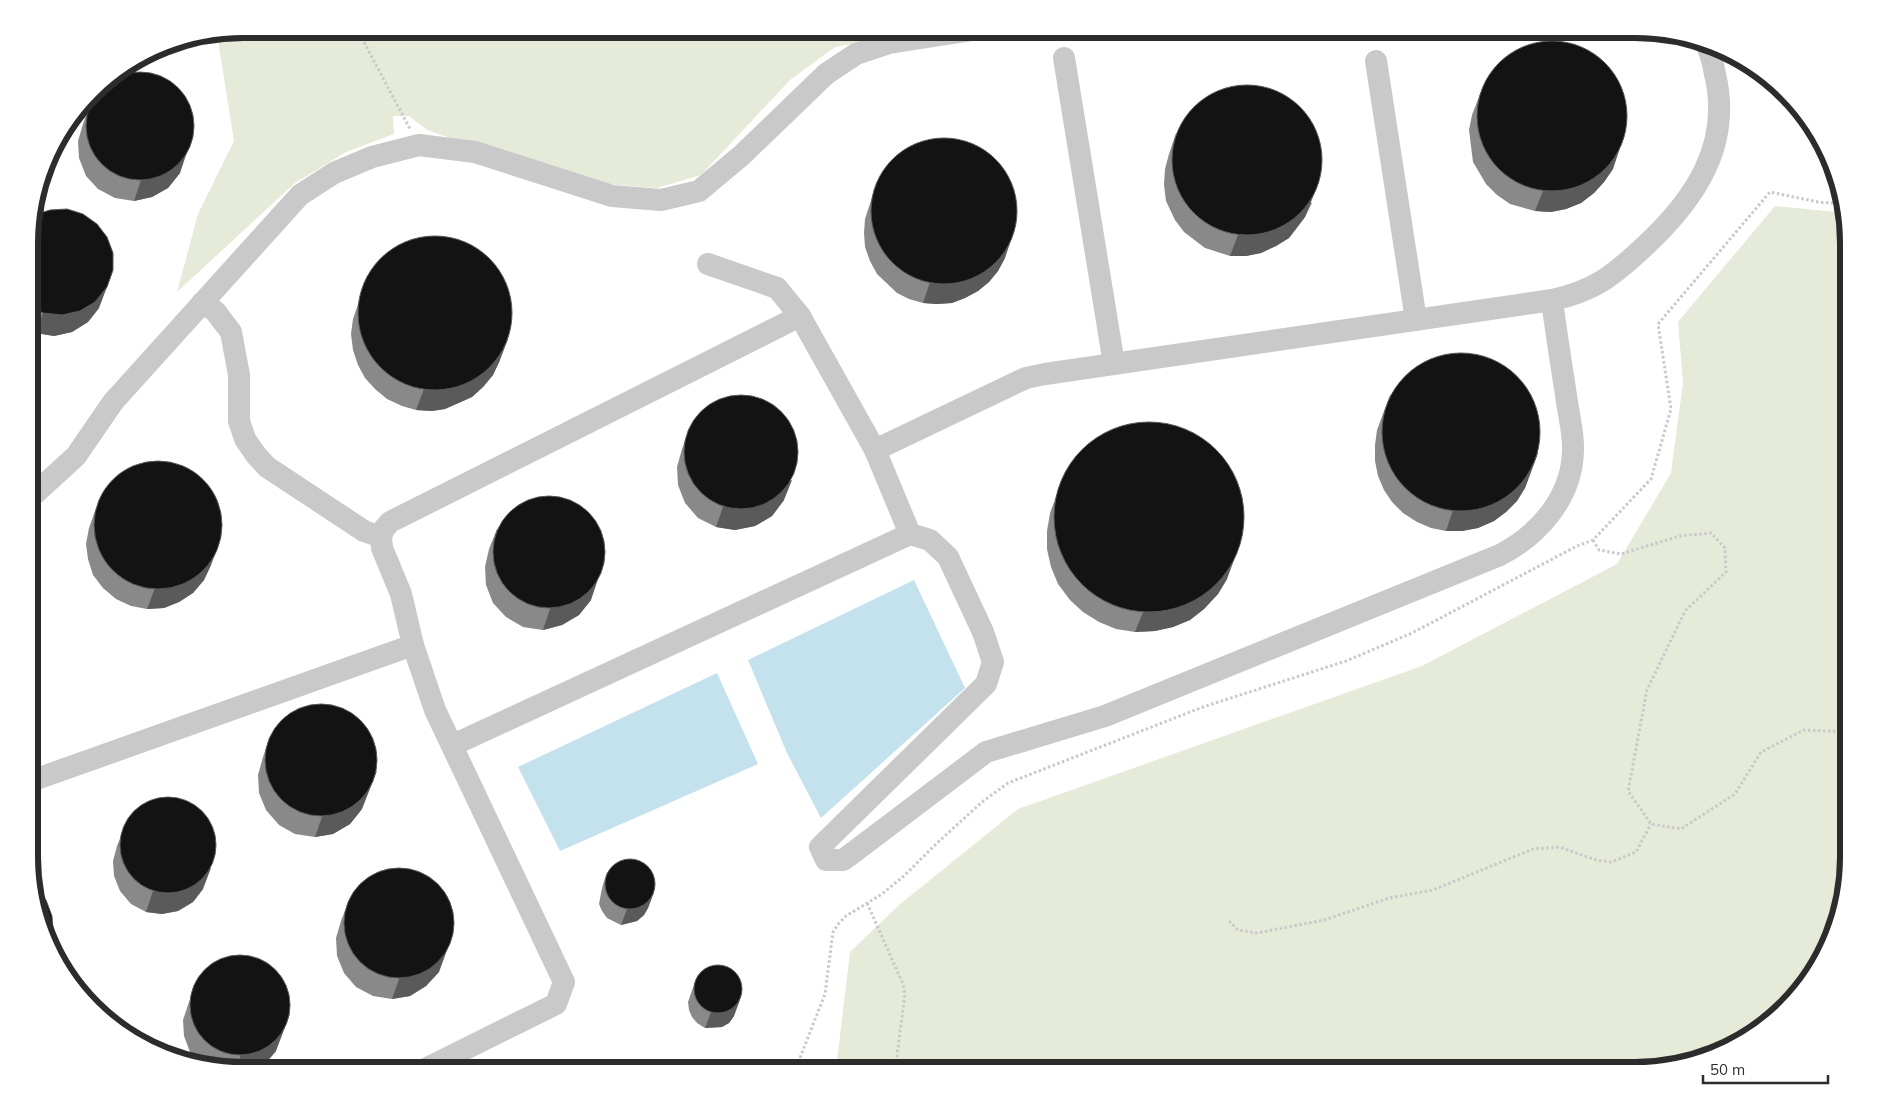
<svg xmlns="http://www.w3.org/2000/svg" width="1878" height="1100" viewBox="0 0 1878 1100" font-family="Mulish,sans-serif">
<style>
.green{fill:#e5ebd8}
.water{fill:#c3e2ed}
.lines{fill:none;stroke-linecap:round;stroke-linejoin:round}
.path{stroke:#c9c9c9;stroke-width:3;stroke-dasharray:2.5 2.5;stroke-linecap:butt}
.minor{stroke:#c9c9c9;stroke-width:22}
.wall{fill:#898989}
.shaded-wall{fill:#5a5a5a}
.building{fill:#131313;stroke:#5a5a5a}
.rim{fill:none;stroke:#2c2c2c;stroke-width:6}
</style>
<rect width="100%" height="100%" fill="#fff"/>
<g class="green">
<path d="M243,29H928L835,47L790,80L701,175L657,188L607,184L476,147L427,130L409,116H393L394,134L346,152L295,183L177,292L198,214L234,141L217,34Z"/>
<path d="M1775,206L1846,213L1849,228V871L1820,965L1786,1009L1743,1042L1649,1071H834L836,1069L850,952L899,905L1018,809L1422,666L1617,564L1671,473L1683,383L1678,322Z"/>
</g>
<g class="water">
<path d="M914,580L965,688L821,818L787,753L748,660Z"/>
<path d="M717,673L758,764L560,851L518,767Z"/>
</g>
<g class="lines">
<g class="path">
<path d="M357,29L410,129"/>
<path d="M1593,540L1599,550L1621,554L1680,536L1711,533L1725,548L1726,572L1685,611L1647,690L1628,791L1651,824L1681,829L1735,794L1761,752L1804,730L1849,732"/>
<path d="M867,903L903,984L905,994L895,1071"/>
<path d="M1229,921L1238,930L1257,933L1324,920L1389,898L1433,890L1533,849L1559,847L1596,860L1611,862L1636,852L1651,824"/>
<path d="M793,1071L798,1063L825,994L833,932L839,923L846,916L882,894L905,875L936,844L982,802L1008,783L1203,707L1346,661L1412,633L1577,546L1593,540L1651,479L1671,409L1658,324L1770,192L1818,202L1844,204"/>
</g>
<g class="minor">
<path d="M1064,58L1114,364"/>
<path d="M1376,61L1416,320"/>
<path d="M708,264L777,288L800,316L875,450L910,534L930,540L948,557L983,632L993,662L986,684L820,847L826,860H843L854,852L986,752L1105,716L1500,555C1539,535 1572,497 1573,451C1574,433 1568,413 1566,395C1561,363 1556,332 1552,300"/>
<path d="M202,303L215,311L231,332L239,375V421L245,439L256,455L267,467L364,531L381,537"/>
<path d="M875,450L1009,386L1026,378L1045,374L1552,300C1595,291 1614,275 1646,245C1695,199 1732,145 1715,74C1713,63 1710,51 1705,42"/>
<path d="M31,497L76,456L113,402L300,195L334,173L372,157L419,145L475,152L612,196L661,200L699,191L742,155L826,74L856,54L889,43L979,29"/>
<path d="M453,745L910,534"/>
<path d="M31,781L413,645"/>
<path d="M421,1071L556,1004L564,982L435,710L413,645L401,594L382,548L381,537L384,529L390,522L800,316"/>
</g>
</g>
<g class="wall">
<path d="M1480,94L1613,169L1604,182L1594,193L1581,203L1566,209L1551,212L1535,211L1510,204L1497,195L1486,184L1473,162L1469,130L1472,115Z"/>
<path d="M90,104L180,173L168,188L152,197L134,201L115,198L98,189L86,176L79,158L78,141L83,124Z"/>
<path d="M1176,133L1312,203L1305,217L1289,238L1276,246L1261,253L1246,256H1230L1205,248L1184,232L1175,220L1166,201L1164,185L1165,169L1169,154Z"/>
<path d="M876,185L1005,258L998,271L989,282L978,291L965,298L952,303L937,304L923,303L909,299L897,293L877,274L870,261L865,247L864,233L865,219Z"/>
<path d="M31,218L99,308L88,322L72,332L54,336L36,333L31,330Z"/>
<path d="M365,284L500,360L493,375L483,387L472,397L445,409L432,411L416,410L402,406L387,399L375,389L365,378L358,365L353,350L351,334L353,319Z"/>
<path d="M1390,395L1538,453L1525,488L1517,501L1506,512L1494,521L1478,528L1462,531H1446L1431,528L1417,522L1403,513L1392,502L1384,490L1378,476L1375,461V445L1377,430Z"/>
<path d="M689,429L784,500L772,516L755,526L735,530L716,527L698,518L685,503L678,485L677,467L682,449Z"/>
<path d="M1064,475L1227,579L1218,594L1204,609L1190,620L1173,627L1155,631L1135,632L1116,629L1099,622L1083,612L1070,600L1058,584L1051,567L1047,549V531L1050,513Z"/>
<path d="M96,508L211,565L204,580L193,593L179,602L164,608L147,609L131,606L116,599L103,588L93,575L88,559L86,544L89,528Z"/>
<path d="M497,529L591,600L579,615L562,625L543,630L523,627L506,617L493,603L486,585L485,567L489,549Z"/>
<path d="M270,736L362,809L350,824L333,834L315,837L295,834L279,825L266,810L259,793L258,775L263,757Z"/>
<path d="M125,826L203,889L193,902L178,911L162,914L146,912L131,904L120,891L114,876L113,861L117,846Z"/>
<path d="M607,872L654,892L648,908L644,915L637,921L621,925L607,918L602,911L599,904L602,888Z"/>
<path d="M349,900L439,972L426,986L410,996L392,999L373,996L356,987L344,973L337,956L336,938L341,921Z"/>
<path d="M696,979L734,1016L729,1023L722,1027L705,1028L697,1023L692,1017L689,1010L688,1002Z"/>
<path d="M195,984L276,1051L265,1064L242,1071L204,1066L201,1065L190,1052L184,1036L183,1020Z"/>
</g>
<g class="shaded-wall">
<path d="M1620,148L1613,169L1604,182L1594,193L1581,203L1566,209L1551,212L1535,211L1543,191Z"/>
<path d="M187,152L180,173L168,188L152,197L134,201L141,180Z"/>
<path d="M1319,182L1305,217L1289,238L1276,246L1261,253L1246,256H1230L1238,235Z"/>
<path d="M1012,237L1005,258L998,271L989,282L978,291L965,298L952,303L937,304L923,303L930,282Z"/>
<path d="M107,287L99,308L88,322L72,332L54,336L36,333L43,313Z"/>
<path d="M508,339L500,360L493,375L483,387L472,397L445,409L432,411L416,410L424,389Z"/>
<path d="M1538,453L1525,488L1517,501L1506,512L1494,521L1478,528L1462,531H1446L1453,510Z"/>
<path d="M792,480L784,500L772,516L755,526L735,530L716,527L723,507Z"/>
<path d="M1241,541L1227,579L1218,594L1204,609L1190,620L1173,627L1155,631L1135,632L1143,612Z"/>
<path d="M219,544L211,565L204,580L193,593L179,602L164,608L147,609L155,588Z"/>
<path d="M598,579L591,600L579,615L562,625L543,630L550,609Z"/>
<path d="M377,771L362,809L350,824L333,834L315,837L322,817Z"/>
<path d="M211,868L203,889L193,902L178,911L162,914L146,912L153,891Z"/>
<path d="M654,892L648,908L644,915L637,921L621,925L627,909Z"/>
<path d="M453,934L439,972L426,986L410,996L392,999L399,979Z"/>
<path d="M740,1000L734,1016L729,1023L722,1027L705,1028L711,1012Z"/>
<path d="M290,1014L276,1051L265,1064L253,1071L235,1070L241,1055Z"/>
</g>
<g class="building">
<circle cx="1552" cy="116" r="75"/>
<circle cx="140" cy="126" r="54"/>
<circle cx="1247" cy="160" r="75"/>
<circle cx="944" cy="211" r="73"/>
<path d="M67,209L83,214L97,224L107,237L113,253V270L107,287L95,302L80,311L62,315L43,313L31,306V218L34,215L50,210Z"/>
<circle cx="435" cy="313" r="77"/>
<circle cx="1461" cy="432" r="79"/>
<circle cx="741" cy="452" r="57"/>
<circle cx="1149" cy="517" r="95"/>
<circle cx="158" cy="525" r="64"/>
<circle cx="549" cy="552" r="56"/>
<circle cx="321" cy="760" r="56"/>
<circle cx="168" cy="845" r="48"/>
<circle cx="630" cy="884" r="25"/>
<circle cx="399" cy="923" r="55"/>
<path d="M31,886L34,888L46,900L52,916L53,932L51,939Z"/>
<circle cx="240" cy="1005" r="50"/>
<circle cx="718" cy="989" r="24"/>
</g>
<path d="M0 0H1878V1100H0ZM243 38H1635A205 205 0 0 1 1840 243V857A205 205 0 0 1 1635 1062H243A205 205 0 0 1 38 857V243A205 205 0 0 1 243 38Z" fill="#fff" fill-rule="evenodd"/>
<path class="rim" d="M243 38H1635A205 205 0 0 1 1840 243V857A205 205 0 0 1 1635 1062H243A205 205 0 0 1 38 857V243A205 205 0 0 1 243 38Z"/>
<path d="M1703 1075v8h125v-8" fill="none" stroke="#2c2c2c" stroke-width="2.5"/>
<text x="1710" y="1075" font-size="15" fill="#2c2c2c" stroke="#ffffff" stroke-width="4" paint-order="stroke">50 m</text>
</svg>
